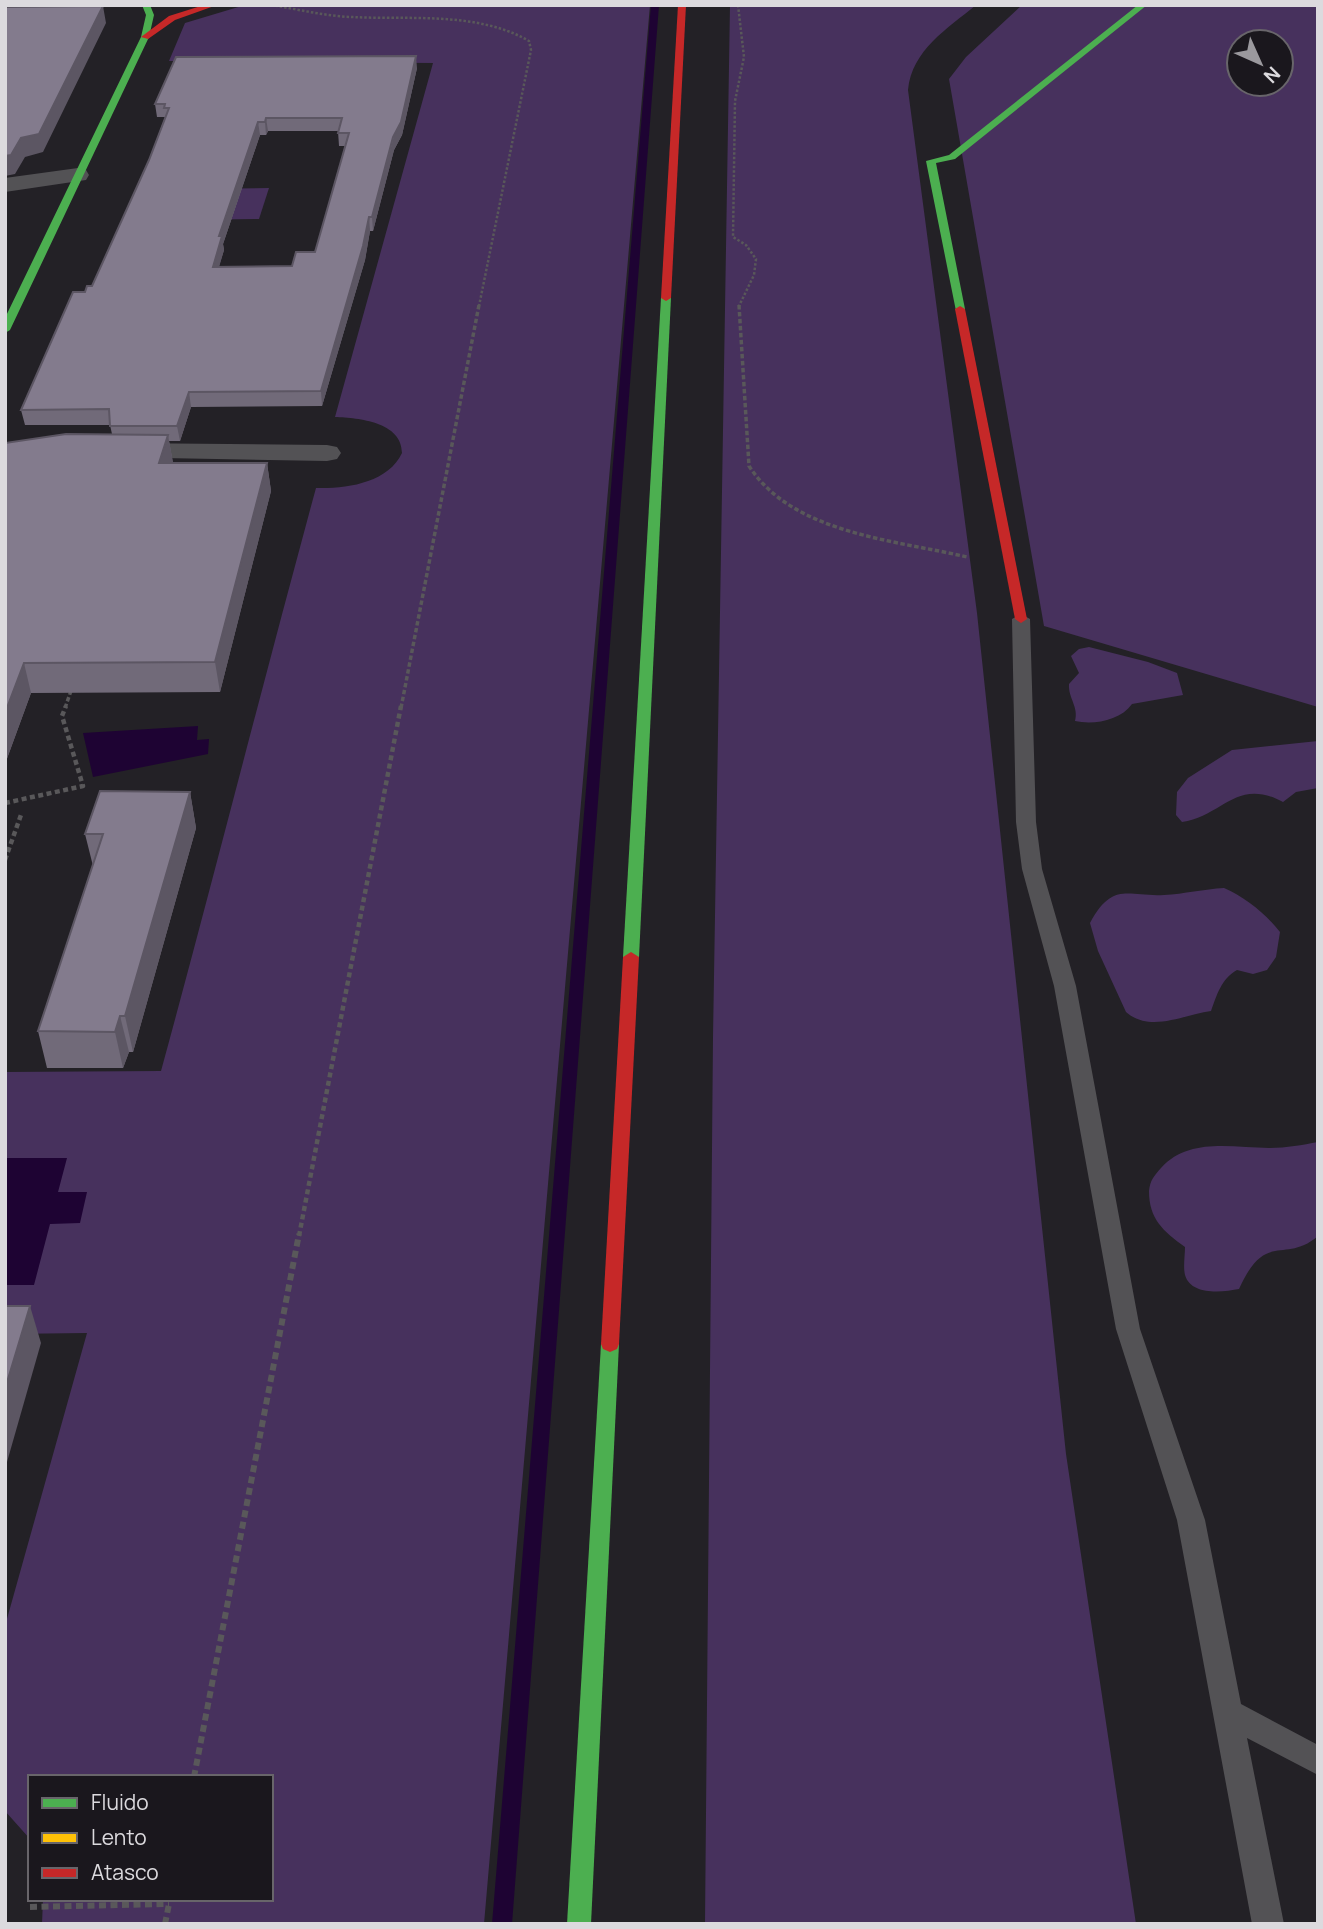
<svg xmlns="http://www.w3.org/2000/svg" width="1323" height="1929" viewBox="0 0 1323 1929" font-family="Manrope,sans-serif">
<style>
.green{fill:#47315d;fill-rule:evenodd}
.water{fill:#1e0333}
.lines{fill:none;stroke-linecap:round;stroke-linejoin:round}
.stream{fill:#1e0333;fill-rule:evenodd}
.path-far3{stroke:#59585a;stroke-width:2.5;stroke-dasharray:2.5 2;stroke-linecap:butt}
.path-far2{stroke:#59585a;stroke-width:3.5;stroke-dasharray:4.5 2.5;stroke-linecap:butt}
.path-far1{stroke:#59585a;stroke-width:4.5;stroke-dasharray:5 3.5;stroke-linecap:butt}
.path{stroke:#59585a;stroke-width:6;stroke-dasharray:7 4.5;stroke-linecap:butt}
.lane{fill:#535255;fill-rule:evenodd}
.street{fill:#535255;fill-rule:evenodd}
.fast{fill:#4caf50;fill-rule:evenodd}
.slow{fill:#ffc107;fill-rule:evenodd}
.jam{fill:#c62828;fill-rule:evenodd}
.wall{fill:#716a79;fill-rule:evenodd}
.shaded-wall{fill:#5c5663}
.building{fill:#837b8d;stroke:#5c5663;stroke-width:2;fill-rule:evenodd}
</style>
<rect width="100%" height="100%" fill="#232126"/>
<g class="green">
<path d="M245,5H650L484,1924H42L43,1899H271V1777H30V1839L5,1811V1626L87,1333L5,1334V1072L161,1071C214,877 263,682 316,488C346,489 388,483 402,453C402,422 359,418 335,417L433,63L169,61L185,23Z"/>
<path d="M730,5H976C947,29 912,50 908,90L977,613L1066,1454L1136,1924H705L713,1037Z"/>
<path d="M1022,5H1318V707L1044,626L949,79L966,57ZM1239,42H1281V84H1239Z"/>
<path d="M269,188L259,219L181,220L192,189Z"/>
<path d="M1089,647L1148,662L1177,673L1183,695L1132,704C1120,721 1093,725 1075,721C1079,707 1068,698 1069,684L1079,673L1071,656L1079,649Z"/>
<path d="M1318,741V788L1296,792L1283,802C1236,777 1223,816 1182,822L1176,815L1177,792L1188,778L1232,750Z"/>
<path d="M1224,888C1245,897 1266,914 1280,932L1276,957L1267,970L1253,974L1237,970C1221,979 1217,995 1211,1011C1183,1015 1150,1033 1126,1012L1098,951L1090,923C1113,881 1127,897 1164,895C1184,894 1204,889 1224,888Z"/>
<path d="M1318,1142V1236C1284,1265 1266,1229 1239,1289C1223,1292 1191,1296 1185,1275C1183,1267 1185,1255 1185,1247C1163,1231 1149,1219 1149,1191C1150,1180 1154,1176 1161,1168C1189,1137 1233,1148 1269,1148C1286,1148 1302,1145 1318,1142Z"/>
</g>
<g class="water">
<path d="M198,726L197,740L209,739L208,754L93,777L83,733Z"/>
<path d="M5,1158H67L58,1192H87L80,1223L50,1224L34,1285H5Z"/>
</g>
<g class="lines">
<path class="stream" d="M651,5H659L512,1924H492Z"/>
<g class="path-far3">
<path d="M271,5C297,9 324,16 351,17C409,20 477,11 529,41L531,50L479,306"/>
<path d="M738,5L744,57L735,101L733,237L746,245L756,259L754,275L739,306"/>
</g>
<g class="path-far2">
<path d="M739,305L749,466C793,534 895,540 967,557"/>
<path d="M65,708L72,688"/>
<path d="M401,708L479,305"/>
</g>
<g class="path-far1">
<path d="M5,803L83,786L62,716L66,706"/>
<path d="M5,860L22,812"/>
<path d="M299,1236L401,706"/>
</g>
<g class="path">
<path d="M194,1777L299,1234"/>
<path d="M30,1907L169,1904"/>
<path d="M165,1924L170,1899"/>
</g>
<path class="lane" d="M1021,614L1030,619L1036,822L1042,869L1076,986L1140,1329L1205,1520L1241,1704L1318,1745V1775L1247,1738L1284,1924H1252L1177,1520L1116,1329L1054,986L1022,869L1016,822L1012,619Z"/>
<g class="street">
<path d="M78,168L86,170L89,175L86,180L5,192V178Z"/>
<path d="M119,443L327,445L337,447L341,453L337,459L327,461L109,457L105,451L109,445Z"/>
</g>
<g class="fast">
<path d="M142,5H150L154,15L149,37L10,330L5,333V318L141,37L146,15Z"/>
<path d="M1138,5H1147L955,159L936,163L965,309L956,311L926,161L949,155Z"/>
<path d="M666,295L671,298L639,957L631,962L623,957L661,298Z"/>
<path d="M610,1336L617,1339L619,1344L591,1924H567L601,1344L603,1339Z"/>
</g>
<path class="slow" d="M52,5H92L5,13V9Z"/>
<g class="jam">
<path d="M204,5H217L175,20L148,39L141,37L169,16Z"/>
<path d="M678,5H686L671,298L666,301L661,298Z"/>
<path d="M960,306L965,309L1027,619L1021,623L1015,619L955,309Z"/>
<path d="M631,952L639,957L619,1344L617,1349L610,1352L603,1349L601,1344L623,957Z"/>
</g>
</g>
<g class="wall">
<path d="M417,68L402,135L394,150L373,231H370L365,260L322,406L191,407L180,441H169L173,463H267L271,491L220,692L31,693L5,764V443L112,434L110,425H25L21,410L85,292L92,286L149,160L165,117H157L155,104ZM268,131H338L339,146H345L315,252L292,266H219L224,250L223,244L260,135H266Z"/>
<path d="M190,792L196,828L133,1052H129L123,1068H47L38,1031L93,866L85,834Z"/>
</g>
<g class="shaded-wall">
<path d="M103,6L106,23L43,152L25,157L15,174L5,176V156L21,138Z"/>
<path d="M416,56L417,68L402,135L394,150L373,231L372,217Z"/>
<path d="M266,118L268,131L266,135L265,122Z"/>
<path d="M258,122L260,135L223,244L224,250L215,281L213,267L219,236Z"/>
<path d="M369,217L370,231L365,260L322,406L321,391Z"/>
<path d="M189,392L191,407L180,441L177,426Z"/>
<path d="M168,435L173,463H159Z"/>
<path d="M267,463L271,491L220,692L215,662Z"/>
<path d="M24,663L31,693L5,764V713Z"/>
<path d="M190,792L196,828L133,1052L125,1016Z"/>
<path d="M120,1016L129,1052L123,1068L115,1032Z"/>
<path d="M30,1306L41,1343L5,1469V1389Z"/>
</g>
<g class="building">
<path d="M103,6L39,134L21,138L11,155L5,156V7Z"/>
<path d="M416,56L401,122L393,137L372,217H369L363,246L321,391L189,392L177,426H110L109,409L21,410L73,292H85L87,286H92L149,160L169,108H164L165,104H155L176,57ZM266,118H342L338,133H349L315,252H296L292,266L213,267L222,236H219L258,122H265Z"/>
<path d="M66,434L168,435L159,463H267L215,662L24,663L5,713V443Z"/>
<path d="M100,791L190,792L125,1016H120L115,1032L38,1031L103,834H85Z"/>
<path d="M5,1306H30L5,1389Z"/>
</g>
<rect width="1323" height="1929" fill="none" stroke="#dcdade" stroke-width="14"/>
<rect x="28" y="1775" width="245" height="126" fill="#1a171d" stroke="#68656a" stroke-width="2"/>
<rect x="42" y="1798" width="35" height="10" fill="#4caf50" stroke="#68656a" stroke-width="2"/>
<text x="91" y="1810" font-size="21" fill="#dcdade">Fluido</text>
<rect x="42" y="1833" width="35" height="10" fill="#ffc107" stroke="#68656a" stroke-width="2"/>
<text x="91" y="1845" font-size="21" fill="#dcdade">Lento</text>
<rect x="42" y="1868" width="35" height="10" fill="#c62828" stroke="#68656a" stroke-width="2"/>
<text x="91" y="1880" font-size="21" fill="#dcdade">Atasco</text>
<g transform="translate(1260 63) rotate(135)"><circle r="33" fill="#1a171d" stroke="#68656a" stroke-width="2"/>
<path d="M0-5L12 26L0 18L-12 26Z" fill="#9b999e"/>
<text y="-10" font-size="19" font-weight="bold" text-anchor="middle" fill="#dcdade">N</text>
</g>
</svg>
